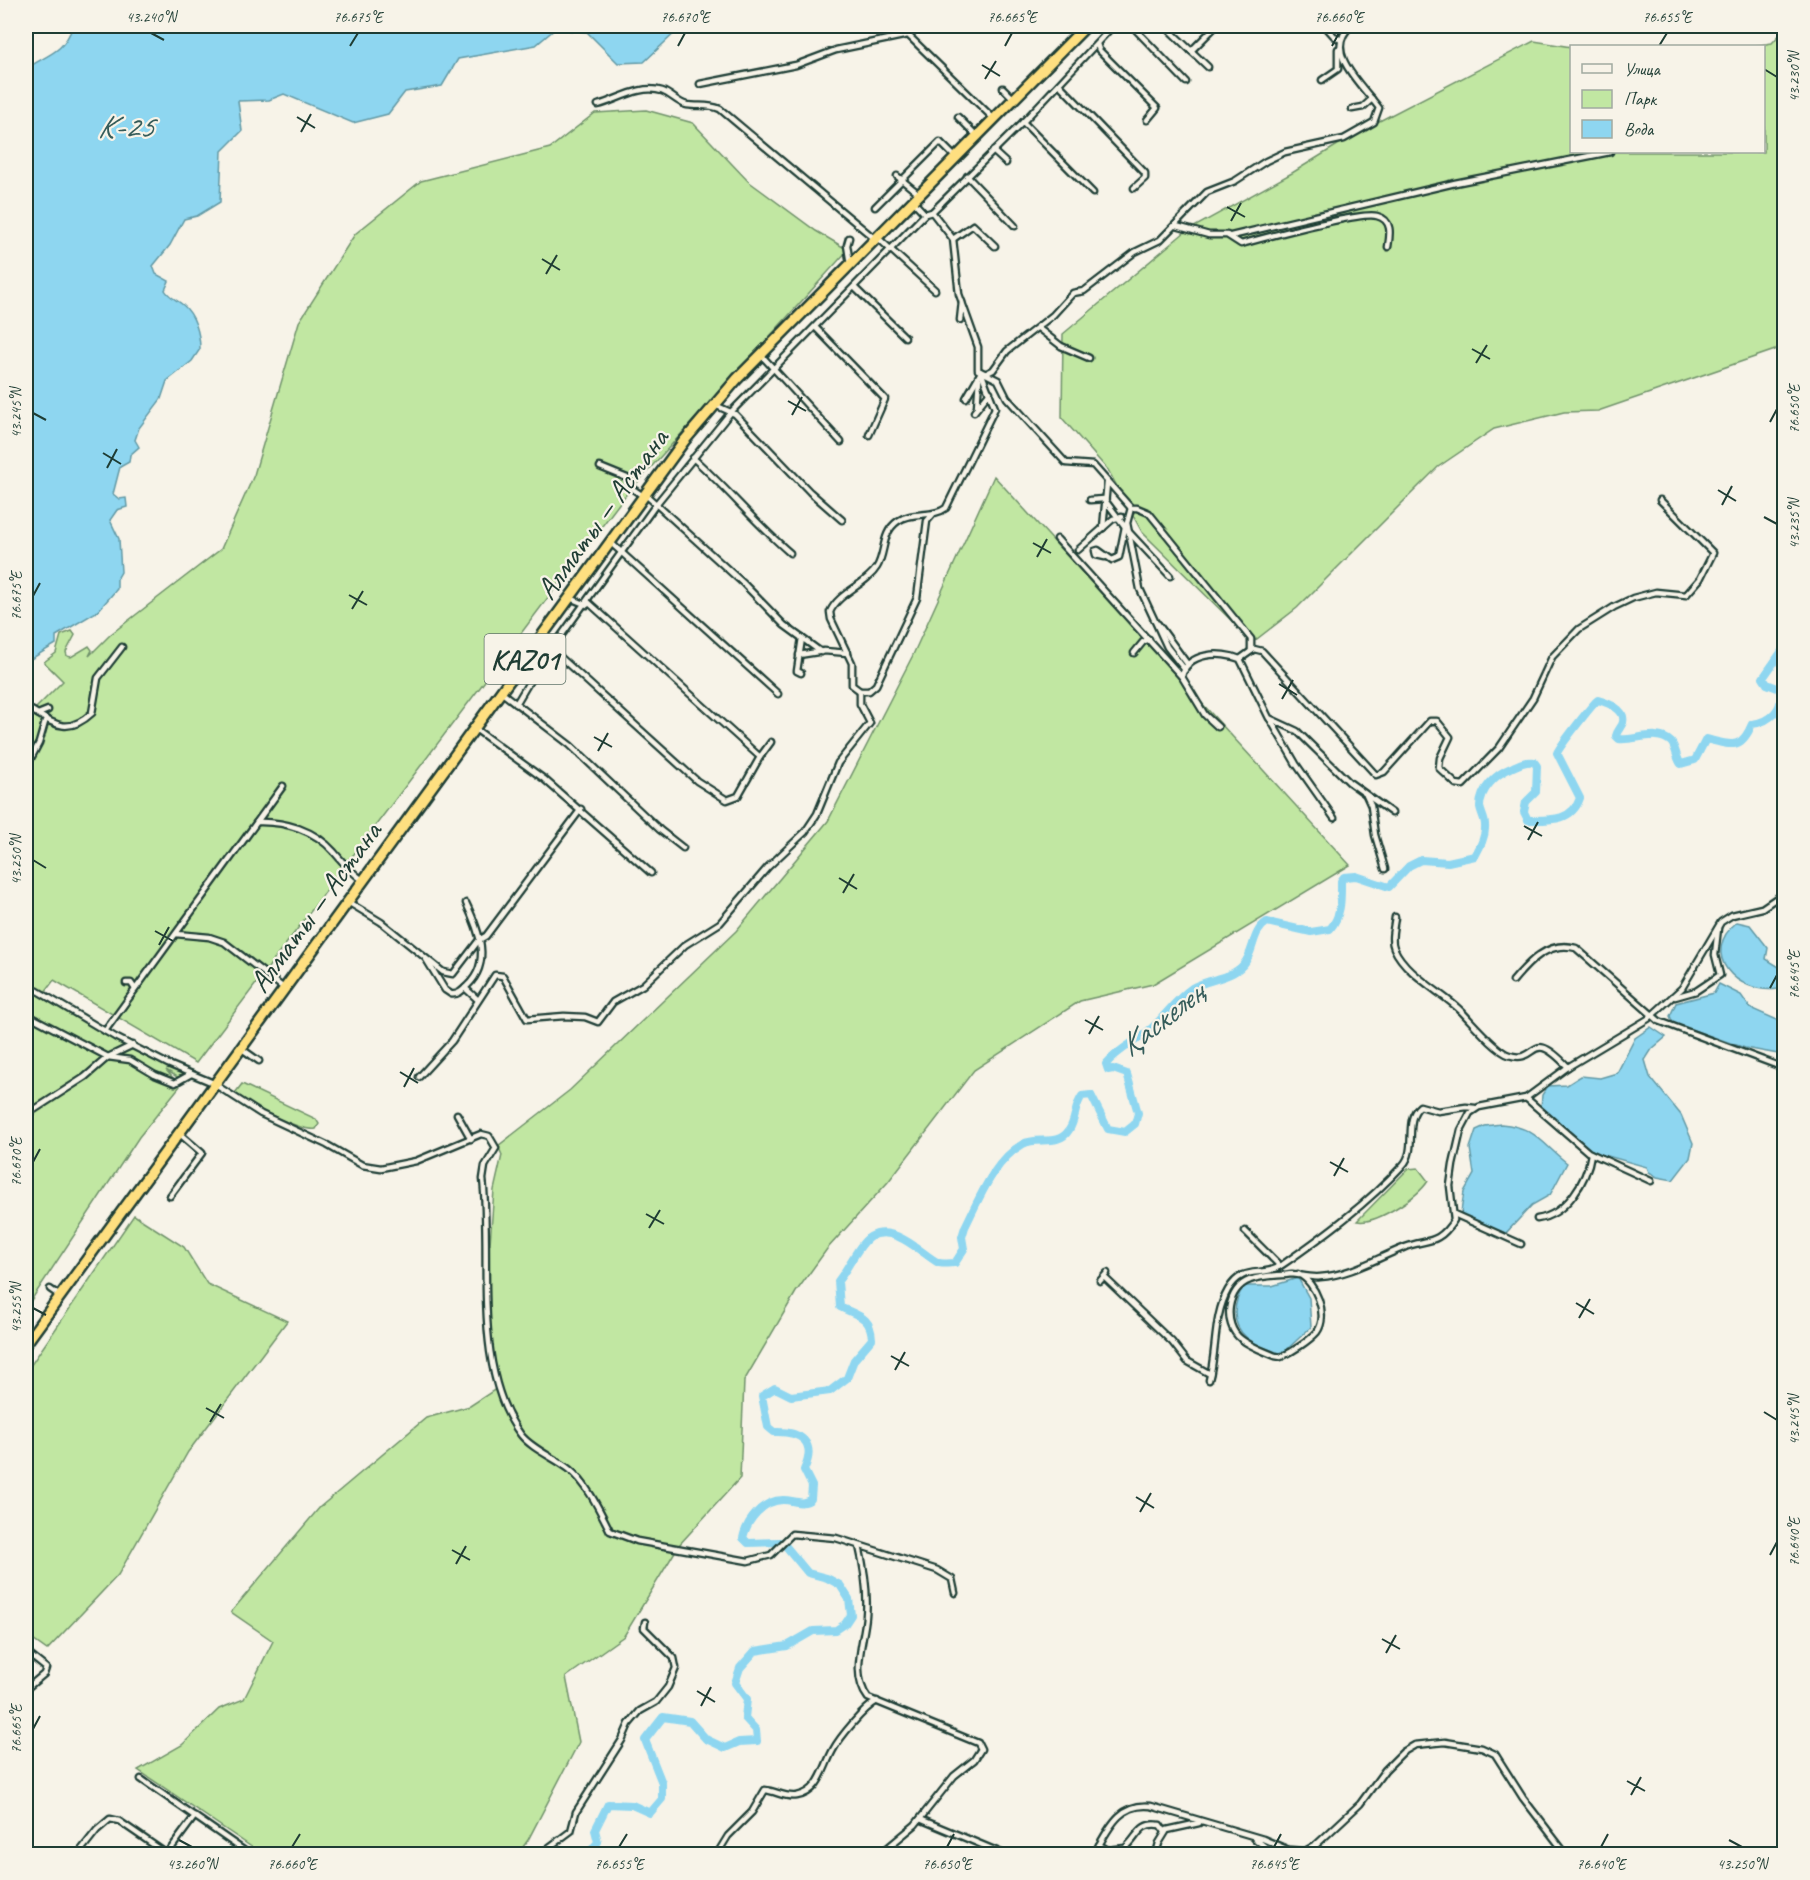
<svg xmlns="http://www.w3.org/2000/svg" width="1810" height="1880" viewBox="0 0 1810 1880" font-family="Caveat,sans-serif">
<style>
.green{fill:#c1e7a2;stroke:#70926b;stroke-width:1.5}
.water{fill:#8ed6f0;stroke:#6299a5;stroke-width:1.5}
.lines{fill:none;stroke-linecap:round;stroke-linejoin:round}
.river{stroke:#8ed6f0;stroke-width:8}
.street-casing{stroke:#1f3d34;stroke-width:9}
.highway-casing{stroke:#1f3d34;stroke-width:14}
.street{stroke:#f7f3e8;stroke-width:4.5}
.highway{stroke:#fedf80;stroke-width:9}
.ticks{fill:none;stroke:#1f3d34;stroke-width:2}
.labels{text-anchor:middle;stroke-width:4.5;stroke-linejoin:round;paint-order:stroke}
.shield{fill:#f7f3e8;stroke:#60746a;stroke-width:1.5}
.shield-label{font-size:28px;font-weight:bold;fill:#1f3d34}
.street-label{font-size:30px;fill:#1f3d34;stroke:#f7f3e8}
.water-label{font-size:32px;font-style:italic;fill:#355c5a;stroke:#f7f3e8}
.neatline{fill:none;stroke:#1f3d34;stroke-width:2}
.ticks-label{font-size:15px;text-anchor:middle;fill:#1f3d34}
</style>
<rect width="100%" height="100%" fill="#f7f3e8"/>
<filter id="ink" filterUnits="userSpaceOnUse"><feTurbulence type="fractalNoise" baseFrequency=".0167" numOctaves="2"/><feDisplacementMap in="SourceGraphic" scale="12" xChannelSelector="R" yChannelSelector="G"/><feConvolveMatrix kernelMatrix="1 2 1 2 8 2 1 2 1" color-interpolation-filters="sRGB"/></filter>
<g filter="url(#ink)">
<g class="green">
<path d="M1784,30V341L1775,350L1598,411L1564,412L1494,429L1438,467L1297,608L1253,642L1142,532L1108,470L1062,418L1063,334L1185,232L1292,173L1362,130L1534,41L1571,47L1572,152H1764V46H1754L1772,43Z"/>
<path d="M646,110L693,123L748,181L816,231L848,250L624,497L196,1063L54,980L45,992L28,982L26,980V972L30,966L26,963V711L34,710L63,681L44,662L56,653L61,635L72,631L75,635L66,652L67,656L71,657L89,646L92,650L89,656L111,634L221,549L254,475L299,322L355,234L421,181L550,148L595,113Z"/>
<path d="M994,476L1350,865L1153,984L1080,1001L974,1070L888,1182L827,1249L796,1292L744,1381L740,1478L679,1545L624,1636L566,1677L579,1742L528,1840L518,1854H262L138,1770L182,1745L219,1709L244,1699L273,1641L231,1612L320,1507L426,1418L470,1406L496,1389L487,1316L484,1244H490L494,1190L502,1155L498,1146L570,1090L736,931L828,821L912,657Z"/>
<path d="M26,988L189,1072L179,1078L166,1070L180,1086L139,1137L26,1308Z"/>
<path d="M242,1084L316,1119L319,1124L316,1129C302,1132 244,1104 235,1093Z"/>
<path d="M1418,1168L1428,1181C1418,1197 1375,1225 1357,1221L1408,1169Z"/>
<path d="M134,1215L184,1247L207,1284L287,1321L188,1452L118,1575L47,1650L26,1635V1372Z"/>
</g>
<g class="water">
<path d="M73,26H682L644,62L618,63L587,32L555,29L536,45L458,59L442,86L405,92L388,114L353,123L284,94L269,100L238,101L242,131L222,151L220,202L197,216L184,219L170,245L153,266L156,274L169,281L165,290C169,297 177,300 183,305C195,315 200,334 200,349L192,361L167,381L161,399L139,428L135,440L139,447L130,455L129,462L120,467L113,494L119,499L126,498L127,507L117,510L110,520L119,539L121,572L117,579V589L98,611L56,636V644L29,660L26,667V69C48,53 62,55 73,26Z"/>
<path d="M1737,922L1750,925L1768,948L1766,959L1784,970V984L1778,989C1737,995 1698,954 1737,922Z"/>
<path d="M1719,984L1741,995L1750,1008L1784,1023V1055L1745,1048L1673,1023L1670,1016L1676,1003L1714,993Z"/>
<path d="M1651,1027L1666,1037L1652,1049L1645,1060L1650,1077L1681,1115L1693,1143L1690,1158L1673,1180L1657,1177L1649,1172L1647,1167L1590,1151L1541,1108L1542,1095L1548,1086L1567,1085L1581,1076L1600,1078L1617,1073L1635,1038Z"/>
<path d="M1501,1124C1536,1127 1541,1143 1567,1163L1550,1195L1532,1205L1505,1234L1463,1218L1461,1212L1464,1192L1474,1174L1470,1148L1476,1130L1485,1126Z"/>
<path d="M1298,1278L1309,1298L1311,1327L1282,1354C1272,1350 1255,1346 1247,1338C1230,1324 1233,1302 1244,1286H1272Z"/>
</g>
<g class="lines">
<g class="river">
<path d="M780,1542L748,1543L743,1538C747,1520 763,1500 783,1500C794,1500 802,1506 811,1499L812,1486L804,1470C817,1442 801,1431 774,1432L768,1427L762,1396L775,1388L791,1396L830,1391L847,1378L854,1360L872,1339C871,1316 858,1316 840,1307L838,1281C848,1269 859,1243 870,1237C893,1223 920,1252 937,1262C941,1265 950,1263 955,1263L964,1249L962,1237L965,1227C979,1199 994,1160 1023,1144C1037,1136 1059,1147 1069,1130C1076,1120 1074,1107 1082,1096L1091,1095L1108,1129L1125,1132L1135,1124L1138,1113L1127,1074L1113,1069L1108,1070L1106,1064C1119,1048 1138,1041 1153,1027C1167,1014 1176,999 1192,988C1207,979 1231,979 1243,965C1255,952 1251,932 1267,922L1311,932L1330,929C1342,915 1341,899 1341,881L1344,877L1356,876L1389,887L1409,866L1421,860L1448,862L1475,856C1480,847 1486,836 1485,825C1485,819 1481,813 1480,807C1480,789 1496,774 1511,768C1519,764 1525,761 1534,762L1537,766L1536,792L1526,802L1524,812L1528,820C1550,820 1572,822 1580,798L1557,753C1560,746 1593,703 1598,700C1608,703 1626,709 1623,722C1622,727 1617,730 1616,736L1619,739C1634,741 1658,729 1671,742C1676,747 1676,758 1681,764L1695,760L1706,739C1731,745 1741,751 1752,724C1770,722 1785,708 1780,689L1767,684L1763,678L1784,648"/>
<path d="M588,1854L598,1842L595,1830L608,1804L632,1805L650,1813L662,1799V1783L645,1740L663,1717L690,1721L706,1739L725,1748L739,1742L757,1741L756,1730L745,1718L747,1699L735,1683L740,1668L755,1651L787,1646L813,1631L836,1630L845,1624L851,1615L849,1599L840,1585L827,1578L808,1573L784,1544"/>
</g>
<g class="street-casing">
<g id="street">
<path d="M1132,26L1186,82"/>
<path d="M1165,26L1208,67"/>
<path d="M1325,26L1334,36L1341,40"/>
<path d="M1097,44L1099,50L1157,108L1147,120"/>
<path d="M1191,51L1216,26"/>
<path d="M1322,80L1338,69V49"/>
<path d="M700,84L796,65L836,50L908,35L994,119"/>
<path d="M1059,84L1145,173V178L1134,188"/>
<path d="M1003,88L1014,99"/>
<path d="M598,105C618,100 640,84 662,91C671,94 678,103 687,105C699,107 708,104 720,109L875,239"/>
<path d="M1352,109L1363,107L1372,99"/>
<path d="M958,117L977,136"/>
<path d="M1023,122L1093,193"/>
<path d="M993,151L1006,163"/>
<path d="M897,176L919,194"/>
<path d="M967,176L1015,226"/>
<path d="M913,201L925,214"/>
<path d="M875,207L940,142L955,157"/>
<path d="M932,212L953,239L959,294L978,347V370L998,380L1007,398L1066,463L1093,465L1131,508H1137L1149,513L1251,639V651"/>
<path d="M1176,226L1209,235H1227L1241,244C1264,238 1360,211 1377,216C1393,220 1390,235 1388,247"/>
<path d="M1231,236L1455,183L1610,152"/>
<path d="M877,237L935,290"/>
<path d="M849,238L847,245L850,264"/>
<path d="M953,239L973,225L995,246"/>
<path d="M854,287L905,337"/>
<path d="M960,320L962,302"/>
<path d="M815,327L885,399L869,435"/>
<path d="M1038,328L1061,346L1089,358"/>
<path d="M762,356L841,442"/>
<path d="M985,374L993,370L1007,351L1053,315L1073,293L1084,291L1135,252L1160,240L1207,192L1235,181L1266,161L1285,152L1344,139L1374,122L1379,108C1364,87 1321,51 1351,26"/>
<path d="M966,398L981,372"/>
<path d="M715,405L735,414L810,492L842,520"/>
<path d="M977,407L979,379"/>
<path d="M974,412L990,392"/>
<path d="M693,458C727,488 755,523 790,553"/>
<path d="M600,467L627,478L633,489L643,496"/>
<path d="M646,495L744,584L784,625L821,652"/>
<path d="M1090,500L1104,499L1129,532L1170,576"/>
<path d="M1131,508L1127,523L1140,589L1167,647L1185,670"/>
<path d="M934,513L927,521L917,598L876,685L869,691H860L852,685V663L831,619L830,612C839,592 866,585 877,567C886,552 881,533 898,521C912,511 933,518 946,508L995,408L981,372"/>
<path d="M1103,528L1107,483"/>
<path d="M1057,539L1182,677"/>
<path d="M610,542L778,694"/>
<path d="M1078,550L1113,519L1122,517"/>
<path d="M1105,557L1096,555L1095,551L1098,550L1112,560L1119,557L1125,527"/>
<path d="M570,598L587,605"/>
<path d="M1158,624L1188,665"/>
<path d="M538,640L558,655L697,781L727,800L738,796L760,757L587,601"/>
<path d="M1134,653L1143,642L1149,639"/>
<path d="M799,655L824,651L848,653"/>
<path d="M1240,659L1254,649L1262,651L1376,775L1384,772L1430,721H1437L1450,737L1440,758L1439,768L1456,784L1463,785L1499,748L1533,698L1552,657L1579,629L1614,607L1633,598L1656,592L1686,595L1700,579L1713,553L1660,500"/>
<path d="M801,673L797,671L802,638"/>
<path d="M501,692L570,745L660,830L683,848"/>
<path d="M516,704L535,672L657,503L731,412L925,214L932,212L1023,122L1113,26"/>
<path d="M26,707C51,721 65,738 92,713L98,678L122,647"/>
<path d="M38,714L48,710"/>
<path d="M1270,719L1296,764L1334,818"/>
<path d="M1218,727L1205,715L1182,677C1186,652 1222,651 1240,659L1269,718L1297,731L1349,782L1392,813"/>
<path d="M474,728L544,779L651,873"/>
<path d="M760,757L771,742"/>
<path d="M26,768L39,743L45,722"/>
<path d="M1366,795L1371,806L1375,835L1385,869"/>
<path d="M257,822C285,821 315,830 334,852C343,863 352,873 364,881"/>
<path d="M348,902L381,922L443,972L453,974L479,940L486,936L581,809"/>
<path d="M1395,917C1394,927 1390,939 1394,948C1405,974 1443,993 1461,1011C1472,1022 1496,1051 1509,1055C1539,1065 1528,1025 1568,1067"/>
<path d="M176,934L209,937L224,942L285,989"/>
<path d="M426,959L445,990L451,994C458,995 462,991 467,986C492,963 479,930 466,903"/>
<path d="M1513,981C1528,963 1548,940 1576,948L1659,1021L1784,1068"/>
<path d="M126,983H131L135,989"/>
<path d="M26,984L115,1037L168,1064L211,1082L261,1114L327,1145L362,1165L381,1168L416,1161L481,1134L489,1136L496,1148L485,1166L483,1179C492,1257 471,1369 521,1435C532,1449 555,1458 569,1469C587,1483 600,1511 610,1531L637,1541L748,1561L771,1555L792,1534L836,1538L937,1570L952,1579L955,1593"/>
<path d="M465,988L477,999"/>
<path d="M1675,997L1696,991L1720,975L1715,955L1718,928"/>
<path d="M26,1014L108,1057L130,1060L155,1075L175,1083L191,1074"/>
<path d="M105,1031L283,786"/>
<path d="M242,1049L259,1061"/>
<path d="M419,1077L452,1041L495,975L503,976L527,1019L564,1016L585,1017L598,1022L613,1002L643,985L685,945L720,923L768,867L805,832L817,814L838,763L870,723L860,704V691"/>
<path d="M1526,1098L1588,1152L1651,1181"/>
<path d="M457,1114L471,1139"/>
<path d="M26,1115L85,1077L108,1057L133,1045"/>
<path d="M170,1196L202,1153L180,1134"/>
<path d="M1454,1214L1521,1244"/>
<path d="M1537,1219C1566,1215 1587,1181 1591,1154"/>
<path d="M1245,1231L1280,1266"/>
<path d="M1298,1274C1316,1282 1329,1315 1317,1332C1309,1341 1292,1352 1281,1357L1275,1356C1264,1351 1251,1347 1241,1339C1222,1324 1227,1288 1250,1280C1263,1275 1279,1276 1292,1274C1301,1275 1311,1278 1320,1277C1350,1275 1375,1259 1403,1248C1426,1238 1437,1247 1454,1220L1450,1186L1453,1165L1461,1130L1470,1113L1479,1107L1526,1098L1568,1067L1648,1019L1682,988L1721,922L1732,915L1762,908L1784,893"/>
<path d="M1104,1277L1172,1342L1187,1361L1210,1374"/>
<path d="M1100,1281L1107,1273"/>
<path d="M50,1289L60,1296"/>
<path d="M1209,1380C1217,1352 1213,1316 1228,1290C1244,1263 1261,1279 1282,1265C1325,1235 1367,1204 1403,1165C1418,1149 1403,1120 1420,1106L1438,1111L1466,1107L1475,1108"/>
<path d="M859,1546C864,1567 868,1594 866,1616C864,1642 850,1674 868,1698L978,1743L981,1749L974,1760L954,1776L915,1825L880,1854"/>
<path d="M26,1652L46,1668L44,1674L26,1689"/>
<path d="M141,1779L249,1854"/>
<path d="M920,1819L1004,1854"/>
<path d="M1255,1839L1268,1849"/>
<path d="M1099,1845L1108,1850L1125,1848C1138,1838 1139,1821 1160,1825L1165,1832"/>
<path d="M1291,1850L1305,1851L1316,1845L1360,1804L1385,1770L1403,1752L1415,1745L1445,1742L1482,1748L1495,1754L1523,1798L1566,1854"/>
<path d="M78,1854L97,1830L110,1819L119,1821L167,1854"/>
<path d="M167,1854L195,1816"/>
<path d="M540,1854L571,1831L576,1812L622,1740L629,1724L640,1711L656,1702L668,1687L676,1668L674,1658L644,1628L645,1622"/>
<path d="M717,1854L728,1836L752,1812L765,1790C776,1791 785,1798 797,1796C820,1792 823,1768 833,1750C840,1737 864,1708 877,1701"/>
<path d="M1094,1854C1108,1830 1119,1802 1151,1806L1263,1839L1298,1854"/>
<path d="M1156,1854L1159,1843L1167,1830L1199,1823"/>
</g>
</g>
<g class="highway-casing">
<path id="highway" d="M26,1343L684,441L737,379L1086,26"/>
</g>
<use href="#street" class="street"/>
<use href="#highway" class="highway"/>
</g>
</g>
<path class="ticks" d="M151,33L164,40M350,46L358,33M678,46L685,33M1005,46L1012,33M1332,46L1339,33M1659,46L1667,33M982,65L1000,76M1764,69L1777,77M985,79L996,61M297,117L315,128M301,132L311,114M1227,207L1245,217M1231,221L1241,203M542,259L560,270M546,274L557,255M1472,349L1490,359M1476,363L1487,345M788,401L806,411M33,413L46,420M792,415L802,397M1770,422L1777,409M103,453L121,464M107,468L117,449M1718,490L1736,501M1722,505L1732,486M1764,517L1777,524M1033,543L1051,553M1037,557L1047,539M349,595L367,605M33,596L40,583M352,609L363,591M1279,684L1297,695M1282,699L1293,680M594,737L612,747M598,751L608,733M1524,826L1542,836M1528,840L1538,822M33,860L46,868M839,878L857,889M843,893L854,874M155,931L173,941M159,945L169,927M1770,988L1777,975M1085,1020L1103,1030M1089,1034L1099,1016M400,1072L418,1083M404,1087L414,1068M33,1162L40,1149M1330,1162L1348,1172M1334,1176L1344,1158M646,1214L664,1224M649,1228L660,1210M1576,1303L1594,1314M33,1308L46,1315M1579,1318L1590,1299M891,1356L909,1366M895,1370L905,1352M206,1408L224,1418M1764,1412L1777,1420M210,1422L221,1404M1136,1497L1154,1508M1140,1512L1151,1493M452,1550L470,1560M1770,1555L1777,1542M456,1564L466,1546M1382,1639L1400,1649M1386,1653L1396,1635M697,1691L715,1702M701,1706L711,1687M33,1729L40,1716M1627,1781L1645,1791M1631,1795L1641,1777M179,1840L192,1847M1729,1840L1742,1847M292,1847L300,1834M619,1847L627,1834M947,1847L954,1834M1274,1847L1281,1834M1601,1847L1608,1834"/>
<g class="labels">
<rect class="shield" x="484.5" y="634" width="81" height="50" rx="4.5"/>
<g class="shield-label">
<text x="525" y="669">KАZ01</text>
</g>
<g class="street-label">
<text transform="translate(602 514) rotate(-54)" y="10">Алматы — Астана</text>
<text transform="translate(315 907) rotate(-54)" y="10">Алматы — Астана</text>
</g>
<g class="water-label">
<text x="125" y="137">К-25</text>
<text transform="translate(1161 1019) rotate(-38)" y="11">Қаскелең</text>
</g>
</g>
<rect width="1810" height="1880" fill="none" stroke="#f7f3e8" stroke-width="66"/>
<rect x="1570" y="45" width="195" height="108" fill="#f7f3e8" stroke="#a1aaa0" stroke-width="1.5"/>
<rect x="1582" y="64" width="30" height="9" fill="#f7f3e8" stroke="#a1aaa0" stroke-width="1.5"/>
<text x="1624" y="75" font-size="18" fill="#1f3d34">Улица</text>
<rect x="1582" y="90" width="30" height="18" fill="#c1e7a2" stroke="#a1aaa0" stroke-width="1.5"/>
<text x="1624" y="105" font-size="18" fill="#1f3d34">Парк</text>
<rect x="1582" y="120" width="30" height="18" fill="#8ed6f0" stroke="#a1aaa0" stroke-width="1.5"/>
<text x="1624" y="135" font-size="18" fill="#1f3d34">Вода</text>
<rect x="33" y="33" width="1744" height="1814" class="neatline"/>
<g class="ticks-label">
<text x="151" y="22">43.240°N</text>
<text x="358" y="22">76.675°E</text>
<text x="685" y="22">76.670°E</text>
<text x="1012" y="22">76.665°E</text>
<text x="1339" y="22">76.660°E</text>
<text x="1667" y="22">76.655°E</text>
<text transform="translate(1794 77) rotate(-90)" y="5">43.230°N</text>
<text transform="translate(1794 409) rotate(-90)" y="5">76.650°E</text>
<text transform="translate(16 413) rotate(-90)" y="5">43.245°N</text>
<text transform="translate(1794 524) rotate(-90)" y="5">43.235°N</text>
<text transform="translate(16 596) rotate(-90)" y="5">76.675°E</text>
<text transform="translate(16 860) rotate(-90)" y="5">43.250°N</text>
<text transform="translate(1794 975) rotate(-90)" y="5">76.645°E</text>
<text transform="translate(16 1162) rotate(-90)" y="5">76.670°E</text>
<text transform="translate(16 1308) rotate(-90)" y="5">43.255°N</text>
<text transform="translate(1794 1420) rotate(-90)" y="5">43.245°N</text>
<text transform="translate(1794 1542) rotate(-90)" y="5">76.640°E</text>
<text transform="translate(16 1729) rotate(-90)" y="5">76.665°E</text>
<text x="192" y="1869">43.260°N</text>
<text x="292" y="1869">76.660°E</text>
<text x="619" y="1869">76.655°E</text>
<text x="947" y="1869">76.650°E</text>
<text x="1274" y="1869">76.645°E</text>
<text x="1601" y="1869">76.640°E</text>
<text x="1742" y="1869">43.250°N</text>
</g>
</svg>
